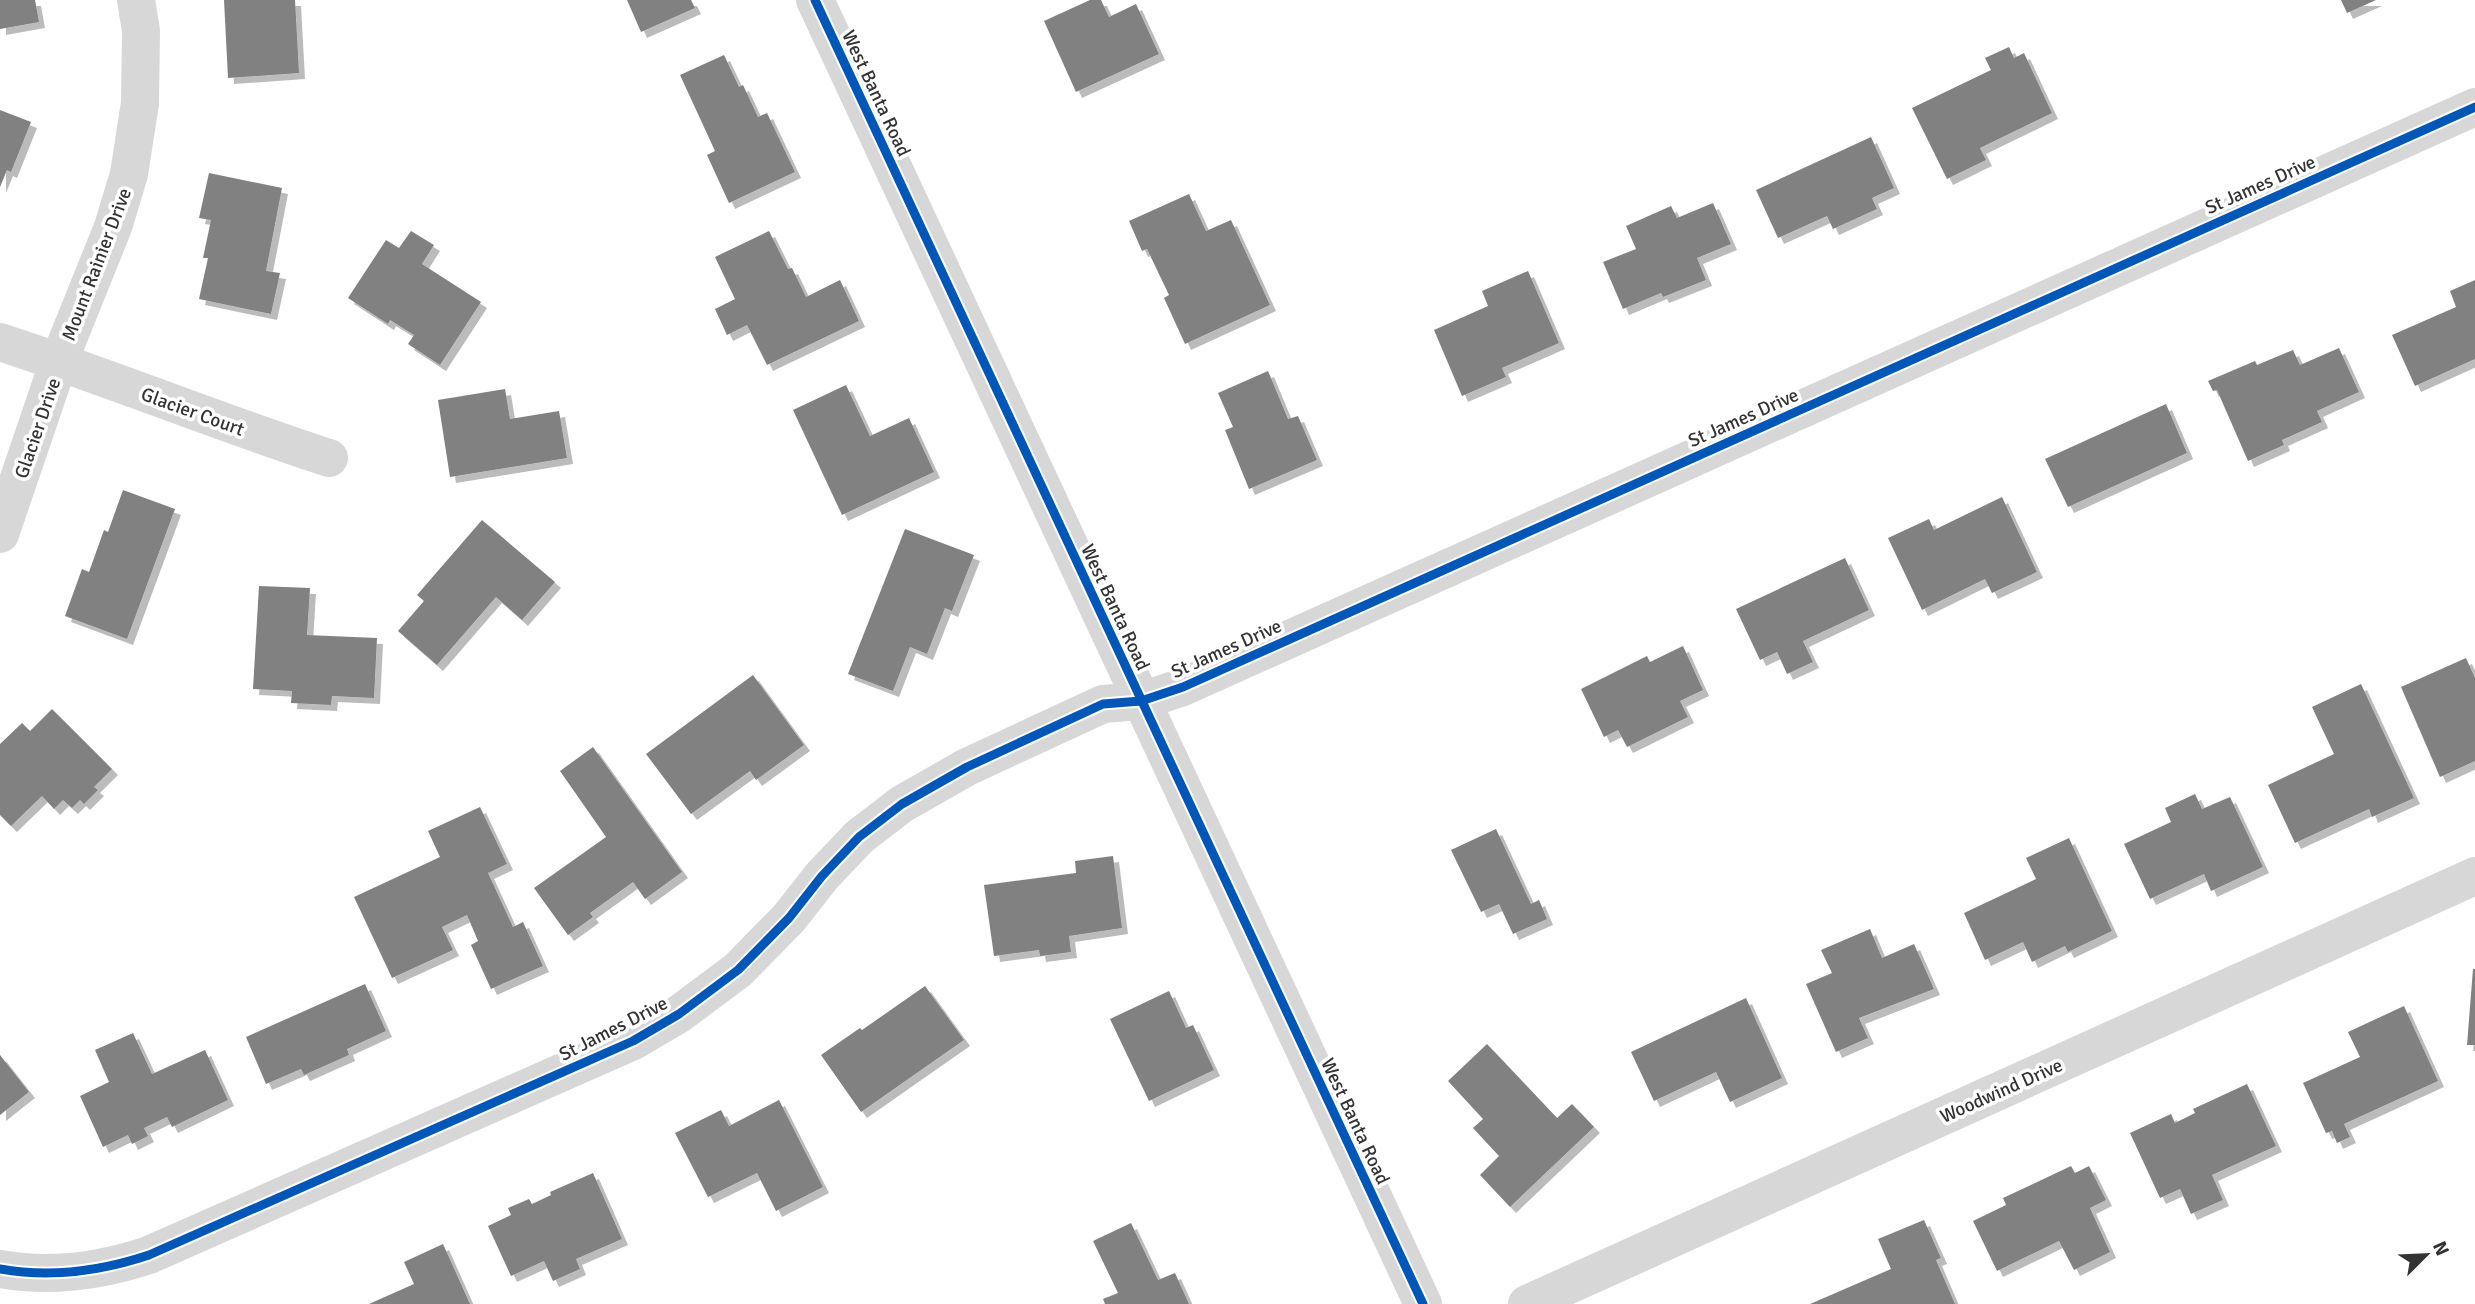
<svg xmlns="http://www.w3.org/2000/svg" width="2475" height="1304" viewBox="0 0 2475 1304" font-family="Signika,sans-serif">
<style>
.building{fill:#818181;filter:url(#shadow)}
.lines{fill:none;stroke-linecap:round;stroke-linejoin:round}
.minor{stroke:#d7d7d7;stroke-width:38}
.cycleway-casing{stroke:#fff;stroke-width:13}
.cycleway{stroke:#0057b8;stroke-width:9}
.labels{text-anchor:middle;stroke-width:7;stroke-linejoin:round;paint-order:stroke}
.street-label{font-size:19px;fill:#333;stroke:#fff}
</style>
<defs>
<filter id="shadow"><feDropShadow dx="6" dy="6" stdDeviation="0" flood-color="#0004"/></filter>
</defs>
<rect width="100%" height="100%" fill="#fff"/>
<g class="building">
<path d="M0,0H35L39,22L0,29Z"/>
<path d="M224,0H295L299,73L228,78Z"/>
<path d="M627,0H691L695,8L641,32Z"/>
<path d="M1090,0H1101L1109,17L1136,4L1159,54L1076,92L1044,21Z"/>
<path d="M2341,0H2376L2347,13Z"/>
<path d="M2009,47L2014,58L2024,53L2052,113L1980,148L1986,160L1947,179L1912,108L1991,70L1985,58Z"/>
<path d="M724,55L739,87L743,85L758,117L767,113L795,172L729,203L707,155L715,151L680,75Z"/>
<path d="M0,110L31,122L11,172L7,170L0,187Z"/>
<path d="M1871,137L1894,188L1872,198L1877,209L1833,229L1827,216L1778,238L1756,190Z"/>
<path d="M209,173L282,188L266,271L280,273L271,314L199,299L208,258H203L211,220L199,218Z"/>
<path d="M1189,194L1206,231L1231,220L1270,305L1185,344L1164,298L1169,295L1147,249L1142,251L1129,221Z"/>
<path d="M1713,203L1731,244L1697,258L1706,280L1663,297L1661,293L1623,309L1603,262L1636,249L1626,226L1671,206L1677,218Z"/>
<path d="M411,231L434,245L422,264L481,302L440,365L408,344L414,335L390,320L388,324L348,298L386,240L399,248Z"/>
<path d="M769,231L788,269L792,268L806,297L840,280L859,321L767,365L747,325L727,335L715,309L735,299L715,257Z"/>
<path d="M1528,271L1559,343L1502,368L1506,377L1462,396L1434,330L1488,306L1482,291Z"/>
<path d="M2475,280V359L2415,386L2392,335L2456,307L2450,291Z"/>
<path d="M2339,348L2359,392L2317,411L2322,422L2282,440L2284,445L2248,461L2217,390L2213,391L2208,381L2255,361L2257,365L2293,350L2300,365Z"/>
<path d="M1268,371L1288,419L1298,416L1317,460L1249,489L1225,430L1233,427L1218,393Z"/>
<path d="M846,385L870,436L909,418L934,472L842,515L793,410Z"/>
<path d="M505,389L510,419L559,411L567,458L450,477L438,400Z"/>
<path d="M2166,404L2187,453L2068,507L2045,459Z"/>
<path d="M123,490L175,509L127,639L65,616L82,569L89,572L104,530L108,532Z"/>
<path d="M2002,497L2037,572L1992,593L1985,579L1922,610L1888,538L1929,519L1934,530Z"/>
<path d="M482,520L555,582L522,620L496,597L437,665L398,631L424,601L417,595Z"/>
<path d="M905,529L974,555L952,611L945,608L927,654L910,647L893,691L848,674Z"/>
<path d="M1845,558L1869,610L1803,641L1813,662L1787,674L1777,652L1760,660L1736,609Z"/>
<path d="M259,586L310,588L307,635L377,638L374,698L332,696L331,705L291,703L292,691L253,689Z"/>
<path d="M1683,646L1703,690L1680,701L1688,717L1627,747L1618,730L1604,737L1581,689L1647,656L1650,662Z"/>
<path d="M2466,658L2475,678V761L2440,777L2401,687Z"/>
<path d="M753,675L804,745L756,780L750,771L691,814L646,754Z"/>
<path d="M2361,684L2414,798L2372,817L2369,809L2295,843L2268,785L2334,754L2312,707Z"/>
<path d="M52,709L112,769L94,787L98,790L84,804L80,800L72,808L63,800L54,809L42,796L11,826L0,815V744L22,723L30,731Z"/>
<path d="M593,747L682,872L645,899L633,882L590,913L593,917L568,935L534,888L606,837L560,771Z"/>
<path d="M2195,794L2202,809L2230,797L2263,867L2211,891L2204,874L2150,899L2124,844L2171,822L2165,808Z"/>
<path d="M480,807L507,864L488,873L513,927L523,922L543,966L491,989L471,945L478,941L467,915L442,927L453,950L392,978L354,897L440,857L428,831Z"/>
<path d="M1496,829L1531,904L1539,900L1547,919L1513,934L1499,904L1481,912L1451,850Z"/>
<path d="M2069,838L2112,931L2068,952L2065,946L2032,962L2023,942L1985,960L1964,913L2036,879L2026,858Z"/>
<path d="M1113,856L1122,928L1069,936L1071,952L1040,956L1039,950L994,956L984,885L1076,873L1075,861Z"/>
<path d="M1870,929L1882,958L1914,944L1934,989L1859,1018L1868,1038L1836,1052L1806,984L1832,973L1821,950Z"/>
<path d="M2473,969H2475V1045H2467Z"/>
<path d="M365,984L386,1031L347,1049L349,1055L304,1075L301,1069L266,1084L246,1037Z"/>
<path d="M925,986L964,1040L861,1112L821,1055L860,1028L862,1030Z"/>
<path d="M1169,991L1186,1028L1193,1025L1214,1070L1149,1101L1110,1019Z"/>
<path d="M1746,998L1782,1078L1730,1102L1716,1072L1654,1101L1631,1052Z"/>
<path d="M2404,1006L2438,1081L2344,1124L2350,1137L2337,1143L2332,1131L2326,1133L2303,1083L2360,1057L2348,1032Z"/>
<path d="M133,1033L152,1074L205,1050L228,1100L172,1127L167,1117L144,1128L148,1136L132,1144L128,1135L103,1147L80,1096L109,1082L95,1050Z"/>
<path d="M1487,1044L1557,1118L1572,1104L1594,1127L1510,1207L1480,1175L1499,1156L1473,1128L1483,1119L1448,1081Z"/>
<path d="M0,1055L29,1092L0,1115Z"/>
<path d="M2247,1084L2276,1146L2212,1175L2223,1200L2191,1214L2180,1189L2160,1198L2130,1133L2171,1114L2175,1123L2195,1113L2193,1109Z"/>
<path d="M779,1100L823,1187L776,1211L757,1173L708,1197L675,1133L721,1110L729,1126Z"/>
<path d="M2071,1166L2075,1173L2089,1166L2106,1200L2090,1208L2110,1252L2074,1270L2059,1241L1997,1271L1973,1221L2006,1205L2003,1198Z"/>
<path d="M593,1173L622,1239L576,1259L580,1269L553,1281L544,1261L511,1276L488,1226L511,1215L508,1208L529,1199L532,1204L551,1195L550,1192Z"/>
<path d="M1924,1220L1941,1258L1936,1260L1955,1304H1810L1891,1269L1878,1239Z"/>
<path d="M1131,1223L1158,1280L1175,1273L1189,1304H1105L1103,1299L1118,1293L1093,1241Z"/>
<path d="M443,1244L470,1304H369L414,1284L404,1262Z"/>
</g>
<g class="lines">
<g class="minor">
<path d="M815,0L1423,1304"/>
<path d="M0,342C111,378 218,422 329,458"/>
<path d="M0,534L59,361L113,227L129,174L140,103L141,31L136,0"/>
<path d="M0,1269C50,1278 101,1271 149,1255L633,1041L679,1014L738,970L789,918L822,876L859,837L902,804L967,767L1103,704L1141,701L1183,687L2475,107"/>
<path d="M1527,1304L2475,876"/>
</g>
<g class="cycleway-casing">
<g id="cycleway">
<path d="M815,0L1423,1304"/>
<path d="M0,1269C50,1278 101,1271 149,1255L633,1041L679,1014L738,970L789,918L822,876L859,837L902,804L967,767L1103,704L1141,701L1183,687L2475,107"/>
</g>
</g>
<use href="#cycleway" class="cycleway"/>
</g>
<g class="labels">
<g class="street-label">
<text transform="translate(877 93) rotate(65)" y="7">West Banta Road</text>
<text transform="translate(2260 184) rotate(-24)" y="7">St James Drive</text>
<text transform="translate(96 264) rotate(-69)" y="7">Mount Rainier Drive</text>
<text transform="translate(193 411) rotate(20)" y="7">Glacier Court</text>
<text transform="translate(1743 417) rotate(-24)" y="7">St James Drive</text>
<text transform="translate(37 428) rotate(-71)" y="7">Glacier Drive</text>
<text transform="translate(1116 607) rotate(65)" y="7">West Banta Road</text>
<text transform="translate(1226 648) rotate(-24)" y="7">St James Drive</text>
<text transform="translate(613 1028) rotate(-27)" y="7">St James Drive</text>
<text transform="translate(2001 1090) rotate(-24)" y="7">Woodwind Drive</text>
<text transform="translate(1356 1121) rotate(65)" y="7">West Banta Road</text>
</g>
</g>
<g transform="translate(2426 1255) rotate(66)" stroke="#ffffff" stroke-width="5" paint-order="stroke">
<path d="M0-5L12 26L0 18L-12 26Z" fill="#333333"/>
<text y="-10" font-size="19" font-weight="bold" text-anchor="middle" fill="#333333">N</text>
</g>
</svg>
